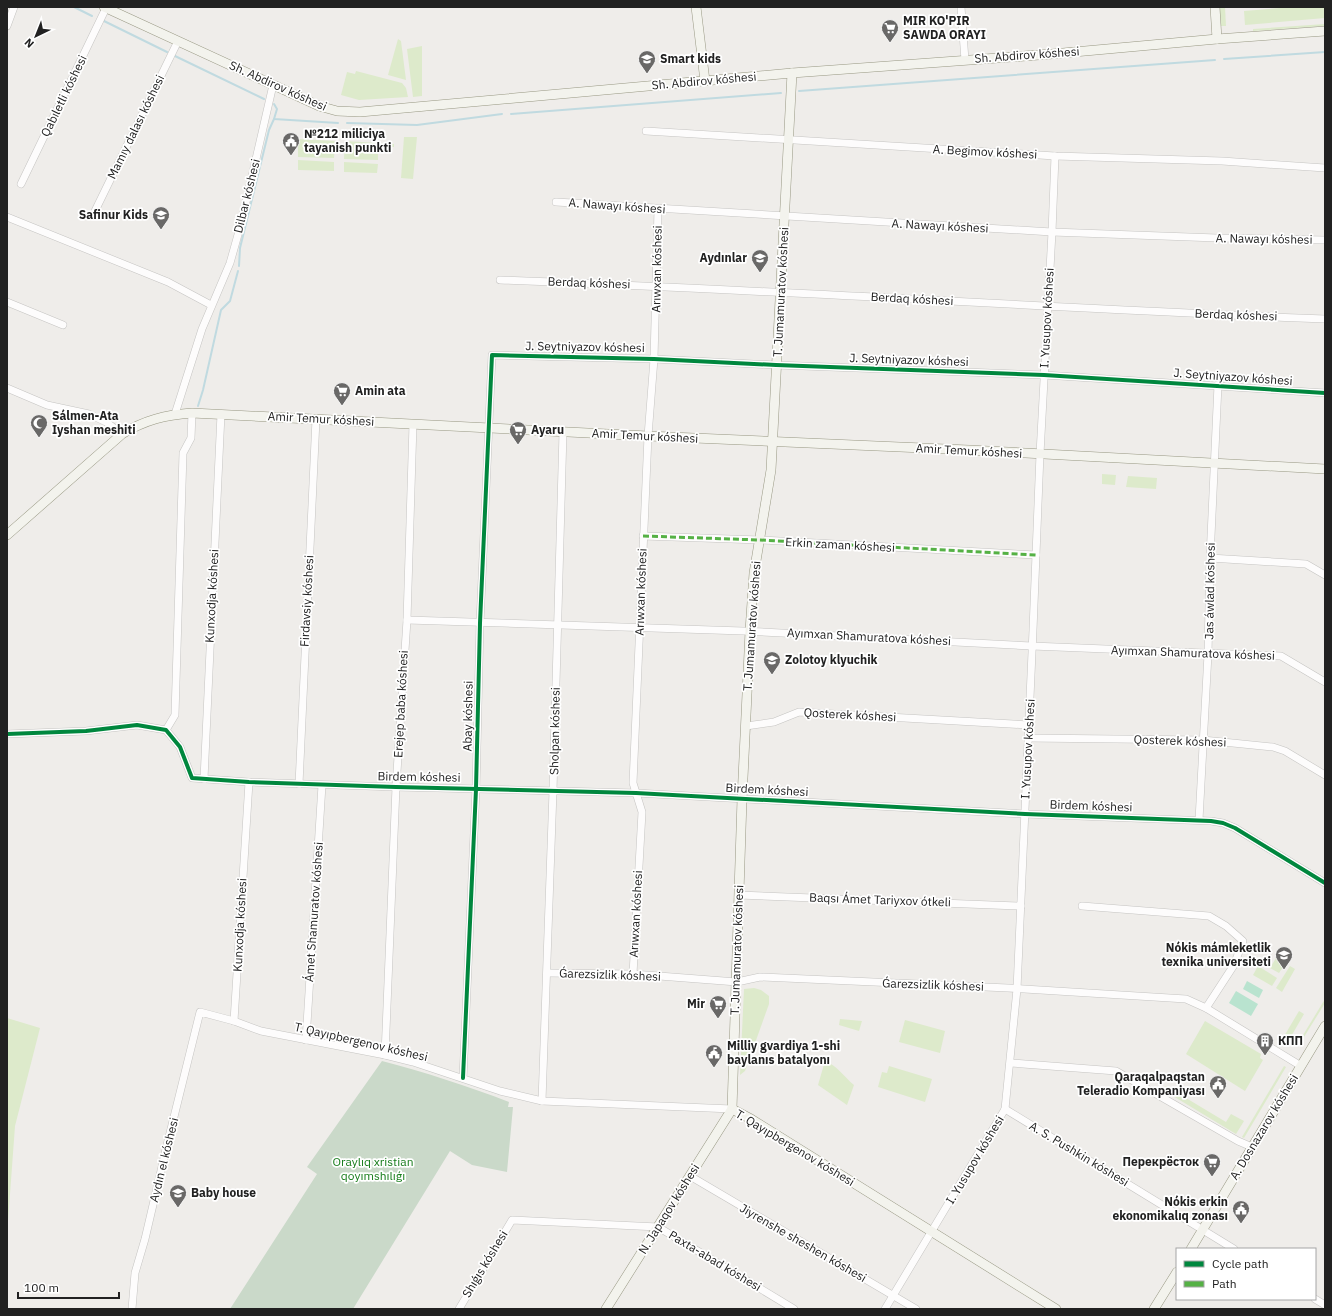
<svg xmlns="http://www.w3.org/2000/svg" width="1332" height="1316" viewBox="0 0 1332 1316" font-family="'IBM Plex Sans',sans-serif">
<style>
.grass{fill:#ddeacb}
.cemetery{fill:#cad9c9}
.pitch{fill:#b9e3cf}
.lines{fill:none;stroke-linecap:round;stroke-linejoin:round}
.stream{stroke:#c0dae0;stroke-width:2}
.street-casing{stroke:#c5c4c2;stroke-width:8}
.secondary-casing{stroke:#989883;stroke-width:10}
.street{stroke:#fdfcfc;stroke-width:7}
.secondary{stroke:#f3f3ed;stroke-width:9}
.quiet{stroke:#55b145;stroke-width:3;stroke-dasharray:6 3;stroke-linecap:butt}
.cycleway-casing{stroke:#fff;stroke-width:6}
.cycleway{stroke:#00873e;stroke-width:4}
.labels{text-anchor:middle;stroke-width:3.5;stroke-linejoin:round;paint-order:stroke}
.poi-label{font-size:12px;font-weight:bold;fill:#212121;stroke:#fff;text-anchor:start}
.street-label{font-size:12px;fill:#212121;stroke:#fff}
.park-label{font-size:12px;fill:#147b18;stroke:#fff}
</style>
<rect width="100%" height="100%" fill="#efedea"/>
<g class="grass">
<path d="M1219,7H1225L1226,26H1221Z"/>
<path d="M1292,7H1325V18L1245,25L1244,11Z"/>
<path d="M1325,24V26L1253,31V29Z"/>
<path d="M398,39L401,41L406,80L388,75Z"/>
<path d="M422,46V96L413,97L407,49Z"/>
<path d="M356,71L402,83L406,88L408,97L359,100L341,95L347,72L355,74Z"/>
<path d="M404,137H417L413,179L401,178Z"/>
<path d="M298,139L335,141L334,158L298,157Z"/>
<path d="M345,141L394,144V147H378V160L344,159Z"/>
<path d="M298,160L334,162V171L298,170Z"/>
<path d="M344,162L378,164L377,173L344,172Z"/>
<path d="M1102,474L1116,475L1115,485L1102,484Z"/>
<path d="M1128,476L1157,478L1156,489L1126,487Z"/>
<path d="M1276,958L1285,964L1279,973L1270,968Z"/>
<path d="M1258,966L1277,978L1272,986L1253,975Z"/>
<path d="M1290,966L1295,969L1282,992L1276,988Z"/>
<path d="M754,988L761,990L769,996V1004L745,1071L740,1075L744,989Z"/>
<path d="M1325,999V1003L1299,1045H1297Z"/>
<path d="M1299,1011L1304,1014L1289,1040L1283,1038Z"/>
<path d="M7,1018L40,1028L15,1126L7,1235Z"/>
<path d="M840,1019L862,1021L859,1031L839,1025Z"/>
<path d="M905,1020L945,1031L940,1053L899,1042Z"/>
<path d="M1205,1021L1261,1054L1260,1058L1263,1060L1245,1091L1186,1054Z"/>
<path d="M825,1061C838,1066 844,1077 854,1085L847,1105L818,1085Z"/>
<path d="M889,1066L932,1079L925,1102L878,1087L882,1072L887,1073Z"/>
<path d="M1284,1066L1286,1067L1244,1138L1242,1137Z"/>
<path d="M1166,1086L1226,1122L1231,1114L1244,1121L1236,1134L1163,1090Z"/>
</g>
<path class="cemetery" d="M382,1061C424,1072 468,1086 509,1102L508,1107H513L507,1172L472,1165L450,1151L353,1309H230L317,1174L307,1167Z"/>
<g class="pitch">
<path d="M1247,981L1263,990L1259,998L1243,989Z"/>
<path d="M1236,991L1258,1004L1251,1016L1229,1003Z"/>
</g>
<g class="lines">
<g class="stream">
<path d="M74,7L92,16"/>
<path d="M104,21L167,52"/>
<path d="M175,56L264,99"/>
<path d="M1224,59L1325,52"/>
<path d="M799,91L1215,60"/>
<path d="M274,104L277,109L274,119L338,123"/>
<path d="M511,114L781,93"/>
<path d="M347,123L417,125L502,114"/>
<path d="M239,266L240,248L269,130L274,119"/>
<path d="M198,406L203,390L221,310L230,301L238,271"/>
</g>
<g class="street-casing">
<g id="street">
<path d="M961,7L965,60"/>
<path d="M7,26L14,7"/>
<path d="M646,131L1055,156L1222,161L1325,168"/>
<path d="M21,184L106,8"/>
<path d="M556,202L1052,232L1217,238L1325,240"/>
<path d="M94,213L178,41"/>
<path d="M7,217L168,282L211,305"/>
<path d="M500,280C775,290 1050,308 1325,319"/>
<path d="M7,302L63,325"/>
<path d="M7,388L47,405L89,414L106,422L122,434"/>
<path d="M175,414L202,329L230,263L241,224L273,85"/>
<path d="M643,536L760,540L1036,555"/>
<path d="M1210,558L1306,564L1325,575"/>
<path d="M407,620L743,631L1032,646L1281,656L1325,682"/>
<path d="M746,726L774,722L799,712L1029,725"/>
<path d="M166,730L175,715L183,453L191,438L192,413"/>
<path d="M7,734L86,731L137,725L166,730L180,747L192,778L249,782L396,787L636,793L1025,814L1211,821L1223,823L1235,828L1325,883"/>
<path d="M1028,738L1203,740L1273,747L1285,751L1325,775"/>
<path d="M204,779L221,414"/>
<path d="M299,784L316,419"/>
<path d="M1199,820L1208,654L1210,558L1218,385"/>
<path d="M739,895L1021,906"/>
<path d="M1082,906L1209,916L1226,926L1243,941L1234,965L1206,1008"/>
<path d="M547,973L633,974L737,982L760,977L1008,988L1186,999L1206,1008L1301,1066"/>
<path d="M633,974L642,812L633,783L648,436L654,359L658,209"/>
<path d="M234,1021L249,782"/>
<path d="M306,1040L322,785"/>
<path d="M385,1055L396,787L407,620L413,424"/>
<path d="M1011,1063L1116,1071L1238,1141L1252,1147"/>
<path d="M463,1078L476,789L480,623L492,355L654,359L776,365L1044,375L1325,393"/>
<path d="M542,1101L553,791L563,432"/>
<path d="M1005,1109L1234,1249"/>
<path d="M690,1176L916,1309"/>
<path d="M1315,1299L1325,1305"/>
<path d="M132,1309L135,1273L145,1239L167,1145L200,1012L234,1021L261,1031L385,1055L413,1062L500,1091L542,1101L732,1109"/>
<path d="M459,1309L512,1220L658,1227L794,1309"/>
<path d="M885,1309L1005,1109L1017,989L1033,630L1040,454L1052,232L1055,156"/>
</g>
</g>
<g class="secondary-casing">
<g id="secondary">
<path d="M104,7L319,106L337,111L360,112L792,73L1052,54L1217,39L1325,31"/>
<path d="M696,7L705,81"/>
<path d="M1215,7L1217,39"/>
<path d="M7,535L122,434C145,420 165,415 192,413L648,436L969,450L1325,469"/>
<path d="M732,1109L742,799L750,631L754,573L771,470L792,73"/>
<path d="M732,1109L751,1119L1056,1309"/>
<path d="M1191,1249L1325,1026"/>
<path d="M606,1309L732,1109"/>
<path d="M1154,1309L1177,1272"/>
</g>
</g>
<use href="#street" class="street"/>
<use href="#secondary" class="secondary"/>
<path class="quiet" d="M643,536L760,540L1036,555"/>
<g class="cycleway-casing">
<g id="cycleway">
<path d="M7,734L86,731L137,725L166,730L180,747L192,778L249,782L396,787L636,793L1025,814L1211,821L1223,823L1235,828L1325,883"/>
<path d="M463,1078L476,789L480,623L492,355L654,359L776,365L1044,375L1325,393"/>
</g>
</g>
<use href="#cycleway" class="cycleway"/>
</g>
<defs>
<g id="supermarket-pin" transform="scale(0.9)"><path d="M0 17L-7.5 6A9.5 9.5 0 1 1 7.5 6Z" fill="#696867" stroke="#fff"/><path d="M-6-5.5h2.5l.6 2H6L4.5 2H-2.5L-4.4-4H-6ZM-1.5 3.2a1.3 1.3 0 1 0 .1 0ZM3 3.2a1.3 1.3 0 1 0 .1 0Z" fill="#fff"/></g>
<g id="school-pin" transform="scale(0.9)"><path d="M0 17L-7.5 6A9.5 9.5 0 1 1 7.5 6Z" fill="#696867" stroke="#fff"/><path d="M0-5L7-2L0 1L-7-2ZM-4 1L0 2.5L4 1V4Q0 6-4 4Z" fill="#fff"/></g>
<g id="civic-pin" transform="scale(0.9)"><path d="M0 17L-7.5 6A9.5 9.5 0 1 1 7.5 6Z" fill="#696867" stroke="#fff"/><path d="M-.6-6.5H3V-4.5H.6V-3L4-1V1h2V6H-6V1h2V-1L-.6-3ZM-1.2 2.5V6h2.4V2.5Z" fill="#fff"/></g>
<g id="mosque-pin" transform="scale(0.9)"><path d="M0 17L-7.5 6A9.5 9.5 0 1 1 7.5 6Z" fill="#696867" stroke="#fff"/><path d="M3.5-4.9A6 6 0 1 0 3.5 4.9A5 5 0 1 1 3.5-4.9Z" fill="#fff"/></g>
<g id="university-pin" transform="scale(0.9)"><path d="M0 17L-7.5 6A9.5 9.5 0 1 1 7.5 6Z" fill="#696867" stroke="#fff"/><path d="M0-5L7-2L0 1L-7-2ZM-4 1L0 2.5L4 1V4Q0 6-4 4Z" fill="#fff"/></g>
<g id="building-pin" transform="scale(0.9)"><path d="M0 17L-7.5 6A9.5 9.5 0 1 1 7.5 6Z" fill="#696867" stroke="#fff"/><path d="M-4-6H4V6H1V3H-1V6H-4ZM-2.5-4.3h1.7v1.8h-1.7ZM.8-4.3h1.7v1.8H.8ZM-2.5-1h1.7V.8h-1.7ZM.8-1h1.7V.8H.8Z" fill="#fff"/></g>
</defs>
<g fill-rule="evenodd">
<use href="#supermarket-pin" x="890" y="28"/>
<use href="#school-pin" x="647" y="59"/>
<use href="#civic-pin" x="291" y="141"/>
<use href="#school-pin" x="161" y="215"/>
<use href="#school-pin" x="760" y="258"/>
<use href="#supermarket-pin" x="342" y="391"/>
<use href="#mosque-pin" x="39" y="423"/>
<use href="#supermarket-pin" x="518" y="430"/>
<use href="#school-pin" x="772" y="660"/>
<use href="#university-pin" x="1284" y="955"/>
<use href="#supermarket-pin" x="718" y="1004"/>
<use href="#building-pin" x="1265" y="1041"/>
<use href="#civic-pin" x="714" y="1053"/>
<use href="#civic-pin" x="1218" y="1084"/>
<use href="#supermarket-pin" x="1212" y="1162"/>
<use href="#school-pin" x="178" y="1193"/>
<use href="#civic-pin" x="1241" y="1209"/>
</g>
<g class="labels">
<g class="poi-label">
<text x="903" y="25">MIR KO'PIR<tspan x="903" dy="14">SAWDA ORAYI</tspan></text>
<text x="660" y="63">Smart kids</text>
<text x="304" y="138">№212 miliciya<tspan x="304" dy="14">tayanish punkti</tspan></text>
<text x="148" y="219" text-anchor="end">Safinur Kids</text>
<text x="747" y="262" text-anchor="end">Aydınlar</text>
<text x="355" y="395">Amin ata</text>
<text x="52" y="420">Sálmen-Ata<tspan x="52" dy="14">Iyshan meshiti</tspan></text>
<text x="531" y="434">Ayaru</text>
<text x="785" y="664">Zolotoy klyuchik</text>
<text x="1271" y="952" text-anchor="end">Nókis mámleketlik<tspan x="1271" dy="14">texnika universiteti</tspan></text>
<text x="705" y="1008" text-anchor="end">Mir</text>
<text x="1278" y="1045">КПП</text>
<text x="727" y="1050">Milliy gvardiya 1-shi<tspan x="727" dy="14">baylanıs batalyonı</tspan></text>
<text x="1205" y="1081" text-anchor="end">Qaraqalpaqstan<tspan x="1205" dy="14">Teleradio Kompaniyası</tspan></text>
<text x="1199" y="1166" text-anchor="end">Перекрёсток</text>
<text x="191" y="1197">Baby house</text>
<text x="1228" y="1206" text-anchor="end">Nókis erkin<tspan x="1228" dy="14">ekonomikalıq zonası</tspan></text>
</g>
<g class="street-label">
<text transform="translate(1027 55) rotate(-4)" y="4">Sh. Abdirov kóshesi</text>
<text transform="translate(704 81) rotate(-5)" y="4">Sh. Abdirov kóshesi</text>
<text transform="translate(278 86) rotate(24)" y="4">Sh. Abdirov kóshesi</text>
<text transform="translate(64 96) rotate(-64)" y="4">Qabıletli kóshesi</text>
<text transform="translate(136 127) rotate(-64)" y="4">Mamıy dalası kóshesi</text>
<text transform="translate(985 152) rotate(3)" y="4">A. Begimov kóshesi</text>
<text transform="translate(247 196) rotate(-76)" y="4">Dilbar kóshesi</text>
<text transform="translate(617 206) rotate(4)" y="4">A. Nawayı kóshesi</text>
<text transform="translate(940 226) rotate(3)" y="4">A. Nawayı kóshesi</text>
<text transform="translate(1264 239) rotate(1)" y="4">A. Nawayı kóshesi</text>
<text transform="translate(657 269) rotate(-89)" y="4">Arıwxan kóshesi</text>
<text transform="translate(589 283) rotate(2)" y="4">Berdaq kóshesi</text>
<text transform="translate(781 292) rotate(-87)" y="4">T. Jumamuratov kóshesi</text>
<text transform="translate(912 299) rotate(3)" y="4">Berdaq kóshesi</text>
<text transform="translate(1236 315) rotate(2)" y="4">Berdaq kóshesi</text>
<text transform="translate(1047 318) rotate(-87)" y="4">I. Yusupov kóshesi</text>
<text transform="translate(585 347) rotate(1)" y="4">J. Seytniyazov kóshesi</text>
<text transform="translate(909 360) rotate(2)" y="4">J. Seytniyazov kóshesi</text>
<text transform="translate(1233 377) rotate(4)" y="4">J. Seytniyazov kóshesi</text>
<text transform="translate(321 419) rotate(3)" y="4">Amir Temur kóshesi</text>
<text transform="translate(645 436) rotate(3)" y="4">Amir Temur kóshesi</text>
<text transform="translate(969 451) rotate(3)" y="4">Amir Temur kóshesi</text>
<text transform="translate(840 545) rotate(3)" y="4">Erkin zaman kóshesi</text>
<text transform="translate(1210 591) rotate(-89)" y="4">Jas áwlad kóshesi</text>
<text transform="translate(641 592) rotate(-88)" y="4">Arıwxan kóshesi</text>
<text transform="translate(212 596) rotate(-87)" y="4">Kunxodja kóshesi</text>
<text transform="translate(307 601) rotate(-87)" y="4">Firdavsiy kóshesi</text>
<text transform="translate(752 626) rotate(-86)" y="4">T. Jumamuratov kóshesi</text>
<text transform="translate(869 637) rotate(3)" y="4">Ayımxan Shamuratova kóshesi</text>
<text transform="translate(1193 653) rotate(2)" y="4">Ayımxan Shamuratova kóshesi</text>
<text transform="translate(401 704) rotate(-87)" y="4">Erejep baba kóshesi</text>
<text transform="translate(850 715) rotate(3)" y="4">Qosterek kóshesi</text>
<text transform="translate(468 716) rotate(-89)" y="4">Abay kóshesi</text>
<text transform="translate(555 731) rotate(-89)" y="4">Sholpan kóshesi</text>
<text transform="translate(1180 741) rotate(2)" y="4">Qosterek kóshesi</text>
<text transform="translate(1028 749) rotate(-87)" y="4">I. Yusupov kóshesi</text>
<text transform="translate(419 777) rotate(1)" y="4">Birdem kóshesi</text>
<text transform="translate(767 790) rotate(3)" y="4">Birdem kóshesi</text>
<text transform="translate(1091 806) rotate(2)" y="4">Birdem kóshesi</text>
<text transform="translate(880 900) rotate(2)" y="4">Baqsı Ámet Tariyxov ótkeli</text>
<text transform="translate(314 912) rotate(-86)" y="4">Ámet Shamuratov kóshesi</text>
<text transform="translate(636 914) rotate(-87)" y="4">Arıwxan kóshesi</text>
<text transform="translate(240 925) rotate(-87)" y="4">Kunxodja kóshesi</text>
<text transform="translate(737 950) rotate(-88)" y="4">T. Jumamuratov kóshesi</text>
<text transform="translate(610 975) rotate(2)" y="4">Ǵarezsizlik kóshesi</text>
<text transform="translate(933 985) rotate(2)" y="4">Ǵarezsizlik kóshesi</text>
<text transform="translate(361 1042) rotate(13)" y="4">T. Qayıpbergenov kóshesi</text>
<text transform="translate(1264 1127) rotate(-59)" y="4">A. Dosnazarov kóshesi</text>
<text transform="translate(795 1148) rotate(31)" y="4">T. Qayıpbergenov kóshesi</text>
<text transform="translate(1079 1154) rotate(31)" y="4">A. S. Pushkin kóshesi</text>
<text transform="translate(164 1160) rotate(-76)" y="4">Aydın el kóshesi</text>
<text transform="translate(975 1160) rotate(-59)" y="4">I. Yusupov kóshesi</text>
<text transform="translate(669 1209) rotate(-58)" y="4">N. Japaqov kóshesi</text>
<text transform="translate(803 1243) rotate(30)" y="4">Jiyrenshe sheshen kóshesi</text>
<text transform="translate(715 1261) rotate(31)" y="4">Paxta-abad kóshesi</text>
<text transform="translate(485 1264) rotate(-59)" y="4">Shıǵıs kóshesi</text>
</g>
<g class="park-label">
<text x="373" y="1166">Oraylıq xristian<tspan x="373" dy="14">qoyımshılıǵı</tspan></text>
</g>
</g>
<rect width="1332" height="1316" fill="none" stroke="#212121" stroke-width="16"/>
<rect x="1176" y="1248" width="140" height="52" fill="#ffffff" stroke="#a6a6a6"/>
<rect x="1184" y="1261" width="20" height="6" fill="#00873e" stroke="#a6a6a6"/>
<text x="1212" y="1268" font-size="12" fill="#212121">Cycle path</text>
<rect x="1184" y="1281" width="20" height="6" fill="#55b145" stroke="#a6a6a6"/>
<text x="1212" y="1288" font-size="12" fill="#212121">Path</text>
<g transform="translate(36 36) rotate(223)" stroke="#ffffff" stroke-width="3" paint-order="stroke">
<path d="M0-3L7 15L0 10L-7 15Z" fill="#212121"/>
<text y="-6" font-size="11" font-weight="bold" text-anchor="middle" fill="#212121">N</text>
</g>
<path d="M18 1292v6h101v-6" fill="none" stroke="#212121" stroke-width="2"/>
<text x="24" y="1292" font-size="12" fill="#212121" stroke="#ffffff" stroke-width="3" paint-order="stroke">100 m</text>
</svg>
